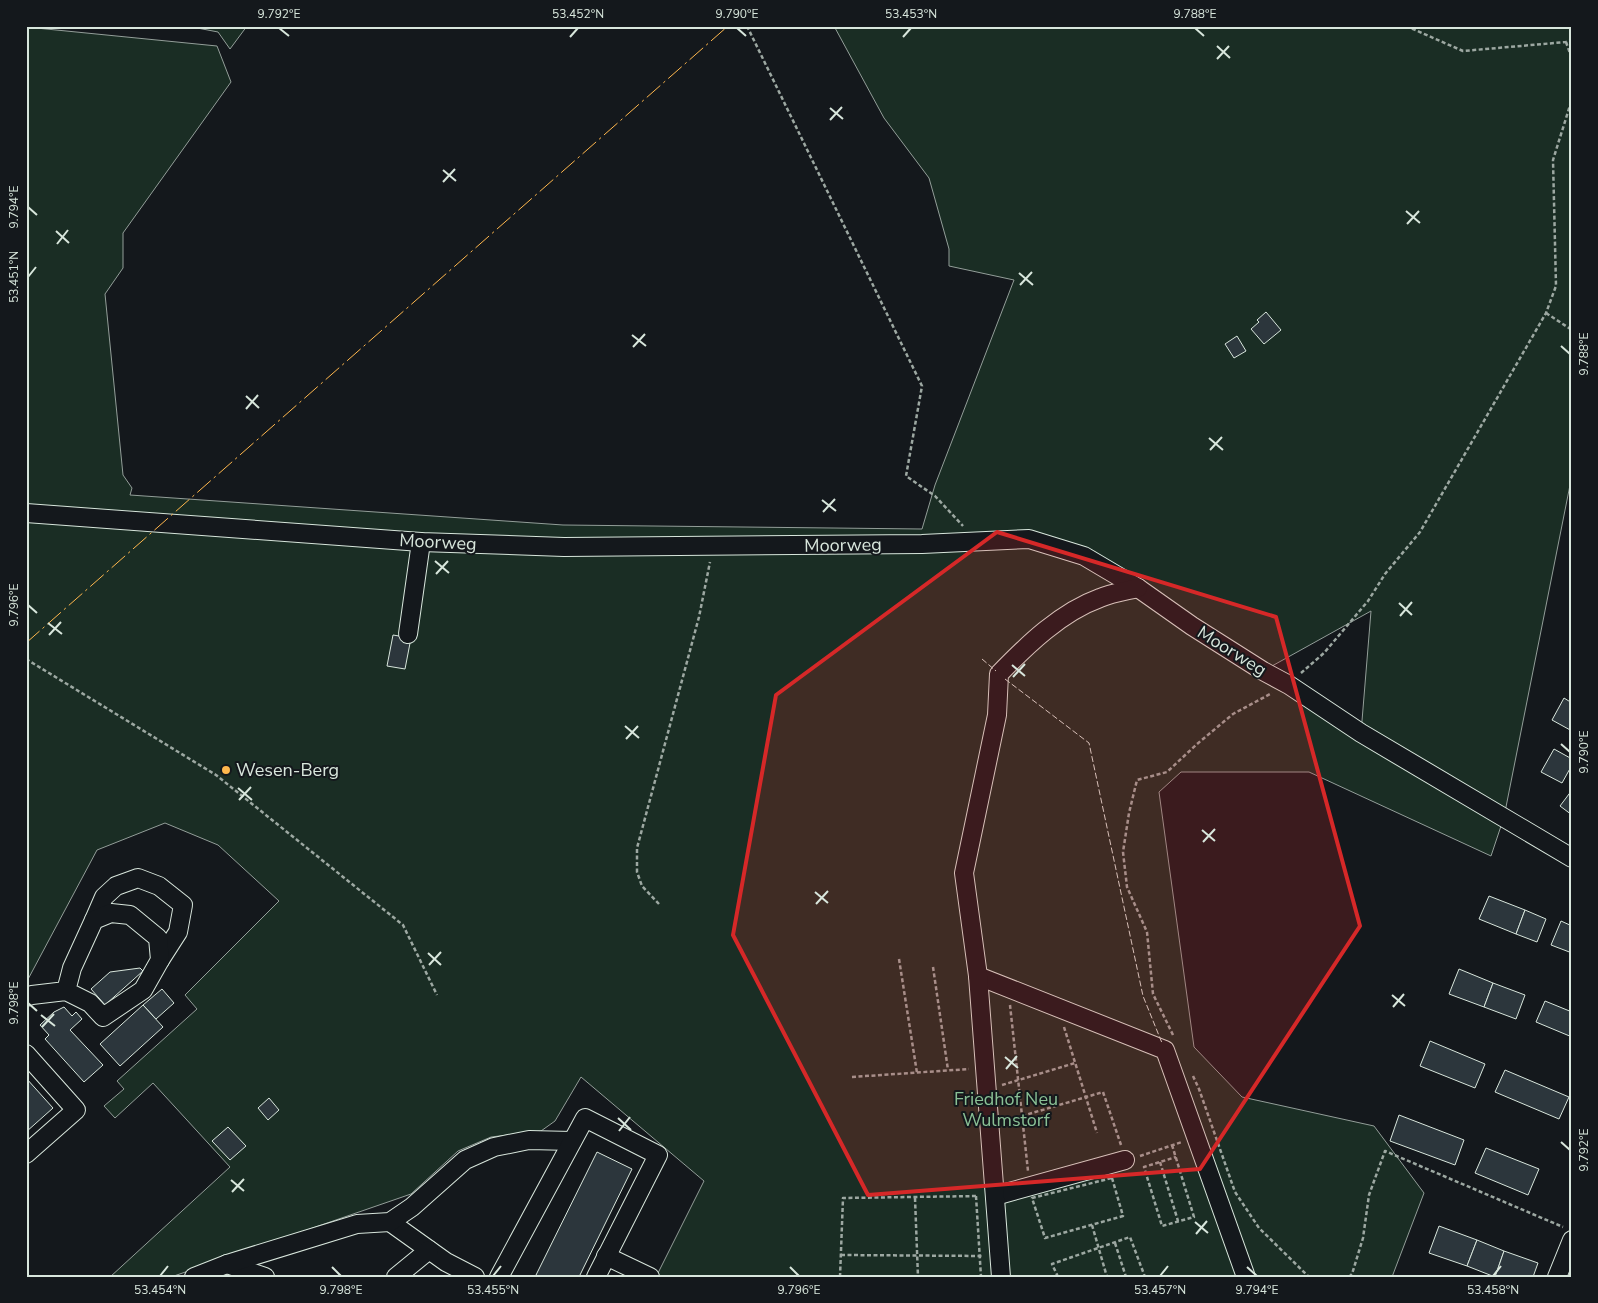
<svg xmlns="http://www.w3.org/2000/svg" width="1598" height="1303" viewBox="0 0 1598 1303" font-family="'Nunito Sans',sans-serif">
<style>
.green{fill:#1a2d24;stroke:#939e99;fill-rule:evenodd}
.building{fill:#2c363c;stroke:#d8e6dc}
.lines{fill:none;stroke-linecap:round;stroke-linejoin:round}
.minor-casing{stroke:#d8e6dc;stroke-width:20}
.path{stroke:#9da8a2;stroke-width:2.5;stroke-dasharray:4 2.5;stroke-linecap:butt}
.minor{stroke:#14181c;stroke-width:18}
.fence{stroke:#d8e6dc;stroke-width:1;stroke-dasharray:6 2.5;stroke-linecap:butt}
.power{stroke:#ffb74d;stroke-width:1;stroke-dasharray:18 4 2.5 4;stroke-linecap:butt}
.marked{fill:#d62828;fill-opacity:0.2;stroke:#d62828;stroke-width:4;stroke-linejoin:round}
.ticks{fill:none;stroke:#d8e6dc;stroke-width:2}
.poi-dot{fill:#ffb74d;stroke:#14181c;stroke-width:2}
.labels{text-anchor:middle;stroke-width:4;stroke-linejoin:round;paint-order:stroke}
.street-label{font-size:18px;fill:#d8e6dc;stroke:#14181c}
.poi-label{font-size:18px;fill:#d8e6dc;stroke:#14181c;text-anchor:start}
.park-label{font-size:18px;fill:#8ac095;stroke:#14181c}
.neatline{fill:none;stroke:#d8e6dc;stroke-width:2}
.ticks-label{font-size:12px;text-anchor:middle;fill:#d8e6dc}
</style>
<rect width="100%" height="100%" fill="#14181c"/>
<g class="green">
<path d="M187,26H247L230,49L218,32Z"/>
<path d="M834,26H1572V475L1504,817L1491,856L1309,772H1181L1159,792L1194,1047L1242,1097L1374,1126L1424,1193L1392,1277H656L704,1181L581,1077L555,1121L541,1131L491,1137L458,1151L411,1194L171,1277H110L230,1167L153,1083L115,1118L104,1106L124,1089L117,1081L197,1009L185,995L279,901L218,845L165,823L97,850L26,983V27L217,46L231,82L123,233V268L105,294L123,475L132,488L130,495L563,525L922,529L935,485L1014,280L949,266V249L929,178L884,118ZM1371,611L1361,733L1263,671Z"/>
</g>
<g class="building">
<path d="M1266,312L1281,330L1264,344L1251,329L1259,322L1257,320Z"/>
<path d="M1237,336L1246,351L1234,358L1225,344Z"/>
<path d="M393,635L411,638L405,669L387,666Z"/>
<path d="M1564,698L1572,703V731L1552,720Z"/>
<path d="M1554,749L1572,759V765L1562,783L1541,772Z"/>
<path d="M1572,790V815L1560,806Z"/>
<path d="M1489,896L1525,910L1516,934L1479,919Z"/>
<path d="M1525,910L1546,919L1537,942L1516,934Z"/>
<path d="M1561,921L1572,926V953L1551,945Z"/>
<path d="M140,968L143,971L105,1005L91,989L110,972Z"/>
<path d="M1459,969L1493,983L1484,1007L1449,994Z"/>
<path d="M1493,983L1525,995L1516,1019L1484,1007Z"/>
<path d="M162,989L174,1003L156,1019L143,1005Z"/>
<path d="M1545,1001L1572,1012V1037L1536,1022Z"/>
<path d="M143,1005L163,1027L120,1066L100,1044Z"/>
<path d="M64,1007L72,1016L76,1012L82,1019L70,1030L103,1065L84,1082L45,1039L49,1035L40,1025L54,1012Z"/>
<path d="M1430,1041L1485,1064L1475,1088L1420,1066Z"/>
<path d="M1505,1070L1569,1097L1559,1119L1495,1092Z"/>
<path d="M26,1078L53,1108L26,1132Z"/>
<path d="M269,1098L279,1110L268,1120L258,1108Z"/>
<path d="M1399,1115L1464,1140L1455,1165L1390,1141Z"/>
<path d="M228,1127L246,1146L230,1160L212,1141Z"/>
<path d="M1486,1148L1539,1169L1528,1195L1475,1173Z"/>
<path d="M597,1152L632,1169L579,1277H541L536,1275Z"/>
<path d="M1439,1226L1477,1240L1467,1266L1429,1253Z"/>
<path d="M1477,1240L1504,1251L1495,1277L1467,1266Z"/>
<path d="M1504,1251L1538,1263L1533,1277H1495Z"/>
</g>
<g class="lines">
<g class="minor-casing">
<g id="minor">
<path d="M26,513L421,542L564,547L922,544L1029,539L1084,556L1138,588L1192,626L1263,671L1289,685L1361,733L1572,858"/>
<path d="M408,634L421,542"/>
<path d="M94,920L104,897L116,886L138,878L159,886L183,905L178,932L160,960"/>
<path d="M978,976L1165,1050L1246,1277"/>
<path d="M26,997L32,995L66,991L90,1003L103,1017L143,990L160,960L158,938L130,915L111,913L94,920L72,968L66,991"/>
<path d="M26,1054L76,1110L26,1154"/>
<path d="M995,1196L1125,1160"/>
<path d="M390,1222L446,1262L475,1277"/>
<path d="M606,1256L650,1277"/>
<path d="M227,1264L265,1277"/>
<path d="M194,1277L227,1264L357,1224L390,1222L412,1207L465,1160L494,1147L529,1140L572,1141"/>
<path d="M396,1277L429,1250"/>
<path d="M499,1277L585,1118L658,1155L596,1277"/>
<path d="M1001,1277L978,976L964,873L997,715L999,674C1027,645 1061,612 1100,598C1112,593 1125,591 1138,588"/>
<path d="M1557,1277L1572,1240"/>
</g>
</g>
<g class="path">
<path d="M747,26L922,386L906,476L935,496L963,526"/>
<path d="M1406,26L1463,51L1566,42L1572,40"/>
<path d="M1566,42L1572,59"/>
<path d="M1546,313L1572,330"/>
<path d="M26,659L216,775L403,925L437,995"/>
<path d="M1301,673L1324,653L1368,601L1385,574L1420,532L1546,313L1556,286L1553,160L1572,99"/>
<path d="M659,904L642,886L637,872V848L699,617L710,562"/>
<path d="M899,959L917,1073"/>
<path d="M933,967L948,1070"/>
<path d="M1010,1005L1028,1171"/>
<path d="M1064,1027L1097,1133"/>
<path d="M1173,1035L1153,994L1147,932L1127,887L1123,852L1129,813L1137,780L1167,772L1197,744L1233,714L1272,693"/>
<path d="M1193,1076L1199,1089L1235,1192L1259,1228L1309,1277"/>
<path d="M852,1077L969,1069"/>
<path d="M1002,1085L1075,1063"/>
<path d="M1022,1116L1103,1092L1121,1145"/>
<path d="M1172,1145L1194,1217L1162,1226L1144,1167L1176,1157"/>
<path d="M1140,1156L1182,1142"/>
<path d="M1160,1162L1178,1221"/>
<path d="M1112,1178L1123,1216L1045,1238L1032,1198Z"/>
<path d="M976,1196L981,1277"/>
<path d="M915,1198L918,1277"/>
<path d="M1092,1225L1107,1277"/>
<path d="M1115,1243L1126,1277"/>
<path d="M841,1255L983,1256"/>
<path d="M840,1277L843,1198L978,1196"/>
<path d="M1058,1277L1052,1264L1130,1237L1145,1277"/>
<path d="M1349,1277L1352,1274L1363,1238L1369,1195L1385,1151L1563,1227"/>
</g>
<use href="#minor" class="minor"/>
<g class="fence">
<path d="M982,659L996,671"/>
<path d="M1005,679L1089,743L1143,996L1162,1043"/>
</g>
<path class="power" d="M26,643L728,26"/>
</g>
<path class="marked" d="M997,532L1276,617L1360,926L1200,1169L868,1195L733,935L776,695Z"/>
<path class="ticks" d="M279,28L289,36M737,28L746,36M1195,28L1204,36M570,37L578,28M903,37L911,28M1217,46L1230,58M1217,59L1229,46M830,108L843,119M830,120L842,107M443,170L456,181M443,182L455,169M28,207L37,215M1406,211L1420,223M1407,224L1419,211M56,231L69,243M57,244L68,230M1019,273L1033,285M28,277L36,267M1020,285L1032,272M632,335L646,346M1561,346L1570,354M633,347L645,334M246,396L259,408M246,409L258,395M1209,438L1223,450M1210,450L1222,437M822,500L836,511M823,512L835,499M435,561L449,573M436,574L448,561M1399,603L1412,615M28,605L37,613M1400,616L1412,602M48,623L62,634M49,635L61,622M1012,665L1025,676M1013,677L1025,664M625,726L639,738M626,739L638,726M1561,744L1570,752M238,788L252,800M239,800L251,787M1202,830L1215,841M1203,842L1215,829M815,892L828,903M816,904L828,891M428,953L441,965M429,965L441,952M1392,995L1405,1006M28,1003L37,1011M1393,1007L1404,994M41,1015L55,1026M42,1027L54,1014M1005,1057L1018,1068M1006,1069L1017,1056M618,1118L631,1130M619,1131L630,1117M1561,1142L1570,1150M231,1180L244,1191M232,1192L244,1179M1195,1222L1208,1233M1196,1234L1207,1221M332,1267L341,1276M790,1267L799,1276M1247,1267L1257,1276M160,1276L168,1266M493,1276L501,1266M1160,1276L1168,1266M1493,1276L1501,1266"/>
<circle class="poi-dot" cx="226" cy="770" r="5"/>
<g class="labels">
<g class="street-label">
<text transform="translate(438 542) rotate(3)" y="6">Moorweg</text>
<text transform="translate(843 545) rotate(-1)" y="6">Moorweg</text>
<text transform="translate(1232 651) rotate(32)" y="6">Moorweg</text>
</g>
<g class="poi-label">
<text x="236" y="776">Wesen-Berg</text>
</g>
<g class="park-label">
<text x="1006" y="1105">Friedhof Neu<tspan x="1006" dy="21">Wulmstorf</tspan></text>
</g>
</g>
<rect width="1598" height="1303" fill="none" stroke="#14181c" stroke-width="55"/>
<rect x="28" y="28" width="1542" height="1248" class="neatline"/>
<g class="ticks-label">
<text x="279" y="18">9.792°E</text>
<text x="578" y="18">53.452°N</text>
<text x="737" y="18">9.790°E</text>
<text x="911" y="18">53.453°N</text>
<text x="1195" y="18">9.788°E</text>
<text transform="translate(14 207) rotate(-90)" y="4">9.794°E</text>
<text transform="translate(14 277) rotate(-90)" y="4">53.451°N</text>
<text transform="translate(1584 354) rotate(-90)" y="4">9.788°E</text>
<text transform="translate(14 605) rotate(-90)" y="4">9.796°E</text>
<text transform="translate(1584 752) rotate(-90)" y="4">9.790°E</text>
<text transform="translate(14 1003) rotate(-90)" y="4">9.798°E</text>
<text transform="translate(1584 1150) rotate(-90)" y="4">9.792°E</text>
<text x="160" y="1294">53.454°N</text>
<text x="341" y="1294">9.798°E</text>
<text x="493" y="1294">53.455°N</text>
<text x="799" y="1294">9.796°E</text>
<text x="1160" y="1294">53.457°N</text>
<text x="1257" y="1294">9.794°E</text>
<text x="1493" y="1294">53.458°N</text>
</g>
</svg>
